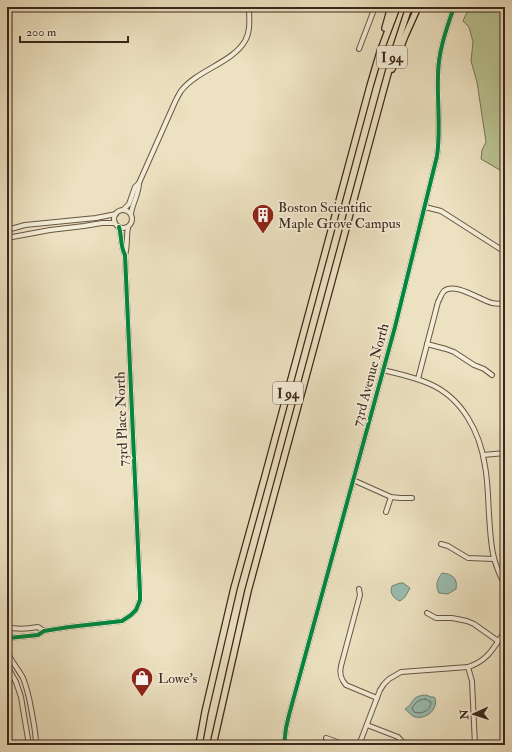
<svg xmlns="http://www.w3.org/2000/svg" width="512" height="752" viewBox="0 0 512 752" font-family="'IM FELL Double Pica',serif">
<style>
.green{fill:#b9c291;stroke:#7a7456}
.water{fill:#99beb0;stroke:#738275}
.lines{fill:none;stroke-linecap:round;stroke-linejoin:round}
.shore{stroke:#6a7266;stroke-width:1}
.minor-casing{stroke:#675645;stroke-width:6}
.highway-casing{stroke:#3b271c;stroke-width:8}
.minor{stroke:#f3ecd6;stroke-width:4}
.highway{stroke:#ece1c0;stroke-width:5.5}
.cycleway-casing{stroke:#f3ecd6;stroke-width:6}
.cycleway{stroke:#00873e;stroke-width:4}
.labels{text-anchor:middle;stroke-width:3.5;stroke-linejoin:round;paint-order:stroke}
.shield{fill:#f3ecd6;stroke:#726254;stroke-width:1}
.shield-label{font-size:13px;font-weight:bold;fill:#3b271c}
.poi-label{font-size:14px;fill:#3b271c;stroke:#f3ecd6;text-anchor:start}
.street-label{font-size:14px;fill:#3b271c;stroke:#f3ecd6}
</style>
<rect width="100%" height="100%" fill="#ece1c0"/>
<filter id="stains"><feTurbulence type="fractalNoise" baseFrequency=".005" numOctaves="4"/><feColorMatrix values="0 0 0 0 .2 0 0 0 0 .09 0 0 0 0 .02 0 0 0 .5 -.17"/></filter>
<radialGradient id="worn" r=".72"><stop offset=".6" stop-color="#630" stop-opacity="0"/><stop offset="1" stop-color="#630" stop-opacity=".3"/></radialGradient>
<path class="green" d="M479,7H505V173L481,159L482,150L486,142L477,82L471,61L473,42L469,27L463,21L467,12L473,11Z"/>
<g class="water">
<path d="M442,573C452,574 458,578 456,589L448,594L439,593C435,585 437,580 442,573Z"/>
<path d="M400,583H403L410,588L405,597L400,601C394,599 389,593 392,586Z"/>
<path d="M426,695L431,697H434L435,698C436,701 436,705 434,708C432,714 422,719 415,717C411,716 408,711 405,709C415,703 410,696 426,695Z"/>
</g>
<g class="lines">
<path class="shore" d="M425,699L431,702C431,710 422,715 414,712L412,708C416,702 418,700 425,699Z"/>
<g class="minor-casing">
<g id="minor">
<path d="M359,49L375,7"/>
<path d="M425,207L441,211L505,252"/>
<circle cx="123" cy="219" r="9"/>
<path d="M123,210L129,204L135,187L139,183"/>
<path d="M131,214C132,204 139,194 139,183L175,102C177,98 179,94 181,91C197,70 232,63 245,41C251,31 249,18 249,7"/>
<path d="M7,230L25,225L96,218L116,214"/>
<path d="M7,238L50,230L84,226L102,223H115"/>
<path d="M125,255C128,246 126,237 128,228"/>
<path d="M427,344L446,349L454,352L474,365L484,369L492,375"/>
<path d="M383,370C399,374 415,377 430,384C462,398 480,432 485,466C488,482 488,498 489,515C491,543 491,560 505,585"/>
<path d="M418,379L438,302C440,299 441,294 444,291C455,282 480,300 492,303C497,304 501,304 505,303"/>
<path d="M483,455L505,453"/>
<path d="M353,480L391,497L400,498H412"/>
<path d="M386,512L391,497"/>
<path d="M441,544L448,546L468,558L494,559"/>
<path d="M359,589L360,595L341,666C339,674 341,679 346,685L377,698"/>
<path d="M427,613L436,618H452L467,621L474,624L498,641"/>
<path d="M7,627C18,630 27,629 38,627L44,631"/>
<path d="M7,627C10,632 11,636 7,641"/>
<path d="M9,638L38,635L44,631L69,627L122,621L131,615L136,610L140,600V593L125,255C120,246 122,237 119,227"/>
<path d="M7,651C11,661 18,669 23,678C27,688 29,697 31,708C33,720 36,732 36,745"/>
<path d="M7,666L16,682L21,697L29,745"/>
<path d="M468,667L472,681L475,745"/>
<path d="M367,725L398,737L405,745"/>
<path d="M326,738L345,745"/>
<path d="M284,745L286,728L289,715L395,327L437,156C441,130 437,103 438,76C438,52 446,30 454,7"/>
<path d="M359,745L380,690L384,684L389,679L401,672L468,667C488,661 494,647 505,631"/>
</g>
</g>
<g class="highway-casing">
<g id="highway">
<path d="M385,28L391,7"/>
<path d="M392,69L405,36L418,7"/>
<path d="M199,745L205,712L234,588L265,476L370,86L380,52L397,7"/>
<path d="M213,745L248,591L384,88L392,59L409,7"/>
</g>
</g>
<use href="#minor" class="minor"/>
<use href="#highway" class="highway"/>
<g class="cycleway-casing">
<g id="cycleway">
<path d="M9,638L38,635L44,631L69,627L122,621L131,615L136,610L140,600V593L125,255C120,246 122,237 119,227"/>
<path d="M284,745L286,728L289,715L395,327L437,156C441,130 437,103 438,76C438,52 446,30 454,7"/>
</g>
</g>
<use href="#cycleway" class="cycleway"/>
</g>
<defs>
<g id="building-pin" transform="scale(1.15)"><path d="M0 17L-7.5 6A9.5 9.5 0 1 1 7.5 6Z" fill="#8f2418" stroke="#f3ecd6"/><path d="M-4-6H4V6H1V3H-1V6H-4ZM-2.5-4.3h1.7v1.8h-1.7ZM.8-4.3h1.7v1.8H.8ZM-2.5-1h1.7V.8h-1.7ZM.8-1h1.7V.8H.8Z" fill="#fff"/></g>
<g id="shop-pin" transform="scale(1.15)"><path d="M0 17L-7.5 6A9.5 9.5 0 1 1 7.5 6Z" fill="#8f2418" stroke="#f3ecd6"/><path d="M-5-2.5h2.3a2.7 3.5 0 0 1 5.4 0H5L5.5 6h-11ZM-1.5-2.5h3a1.5 2.3 0 0 0-3 0Z" fill="#fff"/></g>
</defs>
<g fill-rule="evenodd">
<use href="#building-pin" x="263" y="215"/>
<use href="#shop-pin" x="142" y="678"/>
</g>
<g class="labels">
<g class="shield">
<rect x="377" y="46" width="30" height="22" rx="3"/>
<rect x="273" y="382" width="30" height="22" rx="3"/>
</g>
<g class="shield-label">
<text x="392" y="62">I 94</text>
<text x="288" y="398">I 94</text>
</g>
<g class="poi-label">
<text x="278" y="212">Boston Scientific<tspan x="278" dy="16">Maple Grove Campus</tspan></text>
<text x="158" y="683">Lowe's</text>
</g>
<g class="street-label">
<text transform="translate(370 375) rotate(-75)" y="5">73rd Avenue North</text>
<text transform="translate(121 419) rotate(-92)" y="5">73rd Place North</text>
</g>
</g>
<rect width="512" height="752" fill="none" stroke="#ece1c0" stroke-width="24"/>
<rect x="8" y="8" width="496" height="736" fill="none" stroke="#3b271c" stroke-width="2"/>
<rect x="12" y="12" width="488" height="728" fill="none" stroke="#3b271c"/>
<g transform="translate(474 714) rotate(267)" stroke="#f3ecd6" stroke-width="3" paint-order="stroke">
<path d="M0-3L7 15L0 10L-7 15Z" fill="#3b271c"/>
<text y="-6" font-size="11" font-weight="bold" text-anchor="middle" fill="#3b271c">N</text>
</g>
<path d="M20 36v6h108v-6" fill="none" stroke="#3b271c" stroke-width="2"/>
<text x="26" y="36" font-size="12" fill="#3b271c" stroke="#f3ecd6" stroke-width="3" paint-order="stroke">200 m</text>
<rect width="100%" height="100%" filter="url(#stains)"/>
<rect width="100%" height="100%" fill="url(#worn)"/>
</svg>
